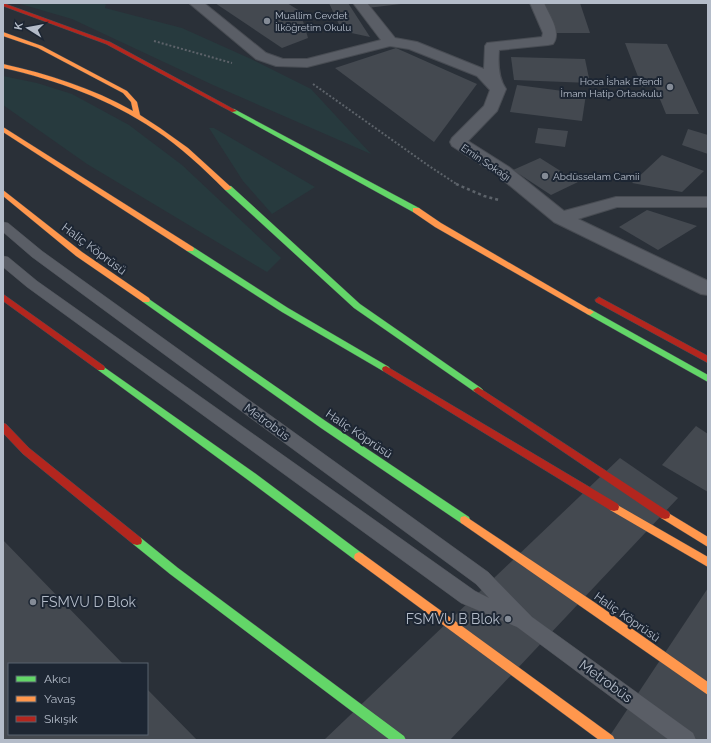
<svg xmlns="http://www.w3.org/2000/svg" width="711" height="743" viewBox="0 0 711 743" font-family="Raleway,sans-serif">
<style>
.green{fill:#273a3e}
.building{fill:#444950}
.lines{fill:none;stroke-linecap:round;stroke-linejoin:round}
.lane-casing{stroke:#484c53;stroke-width:1}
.street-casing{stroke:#484c53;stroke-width:2}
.fast-casing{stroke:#474c53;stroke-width:1}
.slow-casing{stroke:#474c53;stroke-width:1}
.jam-casing{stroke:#474c53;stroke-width:1}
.path-far1{stroke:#5d636a;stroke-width:2;stroke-dasharray:2 2;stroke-linecap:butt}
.path{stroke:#5d636a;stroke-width:2.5;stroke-dasharray:3 3;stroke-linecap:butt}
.lane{fill:#5a5e66;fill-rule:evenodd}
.street{fill:#5a5e66;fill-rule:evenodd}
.fast{fill:#63d668;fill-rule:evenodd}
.slow{fill:#ff974d;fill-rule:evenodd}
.jam{fill:#b3261e;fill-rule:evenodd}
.poi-dot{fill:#848b96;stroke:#1d2633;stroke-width:1.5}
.labels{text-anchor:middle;stroke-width:4;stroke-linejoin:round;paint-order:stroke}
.far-poi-label{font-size:10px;fill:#b4bcc9;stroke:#1d2633;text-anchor:start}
.far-street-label{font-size:10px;fill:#b4bcc9;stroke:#1d2633}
.street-label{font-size:12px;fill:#b4bcc9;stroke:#1d2633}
.near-poi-label{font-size:14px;fill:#b4bcc9;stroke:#1d2633;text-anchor:start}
.near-street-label{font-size:14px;fill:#b4bcc9;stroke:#1d2633}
</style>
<rect width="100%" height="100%" fill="#2a3038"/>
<g class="green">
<path d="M17,3H106L105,8L182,28L251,59L311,89L371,154L213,85L72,19Z"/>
<path d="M3,76L37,83L72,94L129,125L182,165L281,258L267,272L87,164L3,105Z"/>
<path d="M209,128H214L315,187L272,214L243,181Z"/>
</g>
<g class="building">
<path d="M215,3H287L300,11L308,38L282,48Z"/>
<path d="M329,3H348L370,37L342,31Z"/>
<path d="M364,3H401V4L367,8Z"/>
<path d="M543,3H580L590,33H550Z"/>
<path d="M625,43L667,44L699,114H666L655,87H642Z"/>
<path d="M396,48L477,84L434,142L335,68Z"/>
<path d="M511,57L585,59L590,83L514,80Z"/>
<path d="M517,85L586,94L582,121L510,112Z"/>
<path d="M538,128L568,131L565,147L535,143Z"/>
<path d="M688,129L708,135V154L682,145Z"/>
<path d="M662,155L704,171L682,192L632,183Z"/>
<path d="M540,158L578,182L551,195L513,170Z"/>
<path d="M647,210L697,226L658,250L619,227Z"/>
<path d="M696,426L708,434V492L662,465Z"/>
<path d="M620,458L678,498L450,740H324Z"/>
<path d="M3,540L123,664H9V734H147V689L197,740H3Z"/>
<path d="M708,588V740H607Z"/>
</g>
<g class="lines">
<g class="lane-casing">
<path id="lane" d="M3,222L8,223L42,251L488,572L532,617L693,733L696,740H669L517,627L461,603L27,287L3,267V256L8,257L37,281L475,591L489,598L476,584L32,257L3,232Z"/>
</g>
<g class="street-casing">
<path id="street" d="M189,3H204L266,53L283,59H307L381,40L353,3H367L395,38L417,42L484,69L485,46L487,43L542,37L543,33L530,3H544C549,15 562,32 553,44L548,45L499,50C498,63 498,78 506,89L497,111L468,141L509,167L564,211L616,197H708V207H617L578,219L708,281V295L701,294L554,222L497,175L452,146L450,142L452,138L484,106L490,90L477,76L409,49L390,46L307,67L276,66L256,59Z"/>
</g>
<g class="fast-casing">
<g id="fast">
<path d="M234,109L419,208L420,210L419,212H413L232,112L231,111Z"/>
<path d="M225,186H231L360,304L481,388L483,390L481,392H475L354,308L225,190Z"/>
<path d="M187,247H193L288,308L389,367L390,369L389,371H383L282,312L187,251L186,249Z"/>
<path d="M146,297L327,422L469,517L470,520L469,523L465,524L461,523L321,428L143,302L142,300L143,298Z"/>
<path d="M590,309L708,375V382L587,314L586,312L587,310Z"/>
<path d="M101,365L256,474L363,554L364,557L363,560L359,562L355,560L248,480L98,370L97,368Z"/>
<path d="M137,537L141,538L178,568L404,736L406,740H390L170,574L133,544L132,541L133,538Z"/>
</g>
</g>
<g class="slow-casing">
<g id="slow">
<path d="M3,32L42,46L127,91L137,102L140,115L160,128L188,148L232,188L228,190H225C203,168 181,147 155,130C109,99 57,80 3,68V64C48,74 92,88 133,111L131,102L123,93L38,48L3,36Z"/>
<path d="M3,127L193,247L194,249L193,251H187L3,132Z"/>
<path d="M3,190L82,252L149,298L150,300L149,302H143L76,256L3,196Z"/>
<path d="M413,208H419L441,223L594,312L590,315L587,314L435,227L413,212Z"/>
<path d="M614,503L708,557V567L610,510L609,507L610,504Z"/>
<path d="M665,511L708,537V547L661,518L660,515L661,512Z"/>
<path d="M465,516L594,602L708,682V695L461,523L460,520L461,517Z"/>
<path d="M359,552L363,554L613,736L615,740H599L355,560L354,557L355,554Z"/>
</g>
</g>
<g class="jam-casing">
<g id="jam">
<path d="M3,3L110,42L237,111L232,112L106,44L3,6Z"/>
<path d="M3,294L104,366L105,368L104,370H98L3,301Z"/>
<path d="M599,297L708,356V363L596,302L595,300Z"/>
<path d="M386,366L618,504L619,507L618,510L614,511L610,510L383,371L382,369L383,367Z"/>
<path d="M478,387L669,512L670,515L669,518L665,519L661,518L475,392L473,390Z"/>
<path d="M3,423L6,424L29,448L141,538L142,541L141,544L137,545L133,544L23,454L3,433Z"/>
</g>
</g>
<g class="path-far1">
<path d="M154,41L232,63"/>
<path d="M313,84L429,166L458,185"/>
</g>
<path class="path" d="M456,184L484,196L499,200"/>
<use href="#lane" class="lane"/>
<use href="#street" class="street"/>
<use href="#fast" class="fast"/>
<use href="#slow" class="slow"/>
<use href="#jam" class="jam"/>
</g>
<g class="poi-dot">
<circle cx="267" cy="21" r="4"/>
<circle cx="670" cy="87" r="4"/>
<circle cx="545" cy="176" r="4"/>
<circle cx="33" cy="602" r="4"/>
<circle cx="508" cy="619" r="4"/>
</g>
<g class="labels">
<g class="far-poi-label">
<text x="275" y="19">Muallim Cevdet<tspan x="275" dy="12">İlköğretim Okulu</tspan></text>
<text x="662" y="85" text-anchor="end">Hoca İshak Efendi<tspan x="662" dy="12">İmam Hatip Ortaokulu</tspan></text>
<text x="553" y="180">Abdüsselam Camii</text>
</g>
<g class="far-street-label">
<text transform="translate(486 162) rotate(34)" y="4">Emin Sokağı</text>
</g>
<g class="street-label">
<text transform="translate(94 249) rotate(37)" y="4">Haliç Köprüsü</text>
<text transform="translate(267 422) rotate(36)" y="4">Metrobüs</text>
<text transform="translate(359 434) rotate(34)" y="4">Haliç Köprüsü</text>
<text transform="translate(627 617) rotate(35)" y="4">Haliç Köprüsü</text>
</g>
<g class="near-poi-label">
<text x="41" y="607">FSMVU D Blok</text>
<text x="500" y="624" text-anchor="end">FSMVU B Blok</text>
</g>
<g class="near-street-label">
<text transform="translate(606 681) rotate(36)" y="5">Metrobüs</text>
</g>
</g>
<rect width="711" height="743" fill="none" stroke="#b4bcc9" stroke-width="8"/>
<rect x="8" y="663" width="140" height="72" fill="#1d2633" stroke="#59626f"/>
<rect x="16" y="676" width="20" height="6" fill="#63d668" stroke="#59626f"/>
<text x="44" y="683" font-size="12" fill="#b4bcc9">Akıcı</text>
<rect x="16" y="696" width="20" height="6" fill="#ff974d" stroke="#59626f"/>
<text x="44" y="703" font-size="12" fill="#b4bcc9">Yavaş</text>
<rect x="16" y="716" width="20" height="6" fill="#b3261e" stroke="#59626f"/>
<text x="44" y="723" font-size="12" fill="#b4bcc9">Sıkışık</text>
<g transform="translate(28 28) rotate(281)" stroke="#1d2633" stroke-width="3" paint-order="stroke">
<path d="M0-3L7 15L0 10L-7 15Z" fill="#b4bcc9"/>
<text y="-6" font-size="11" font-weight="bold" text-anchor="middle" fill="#b4bcc9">K</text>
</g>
</svg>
